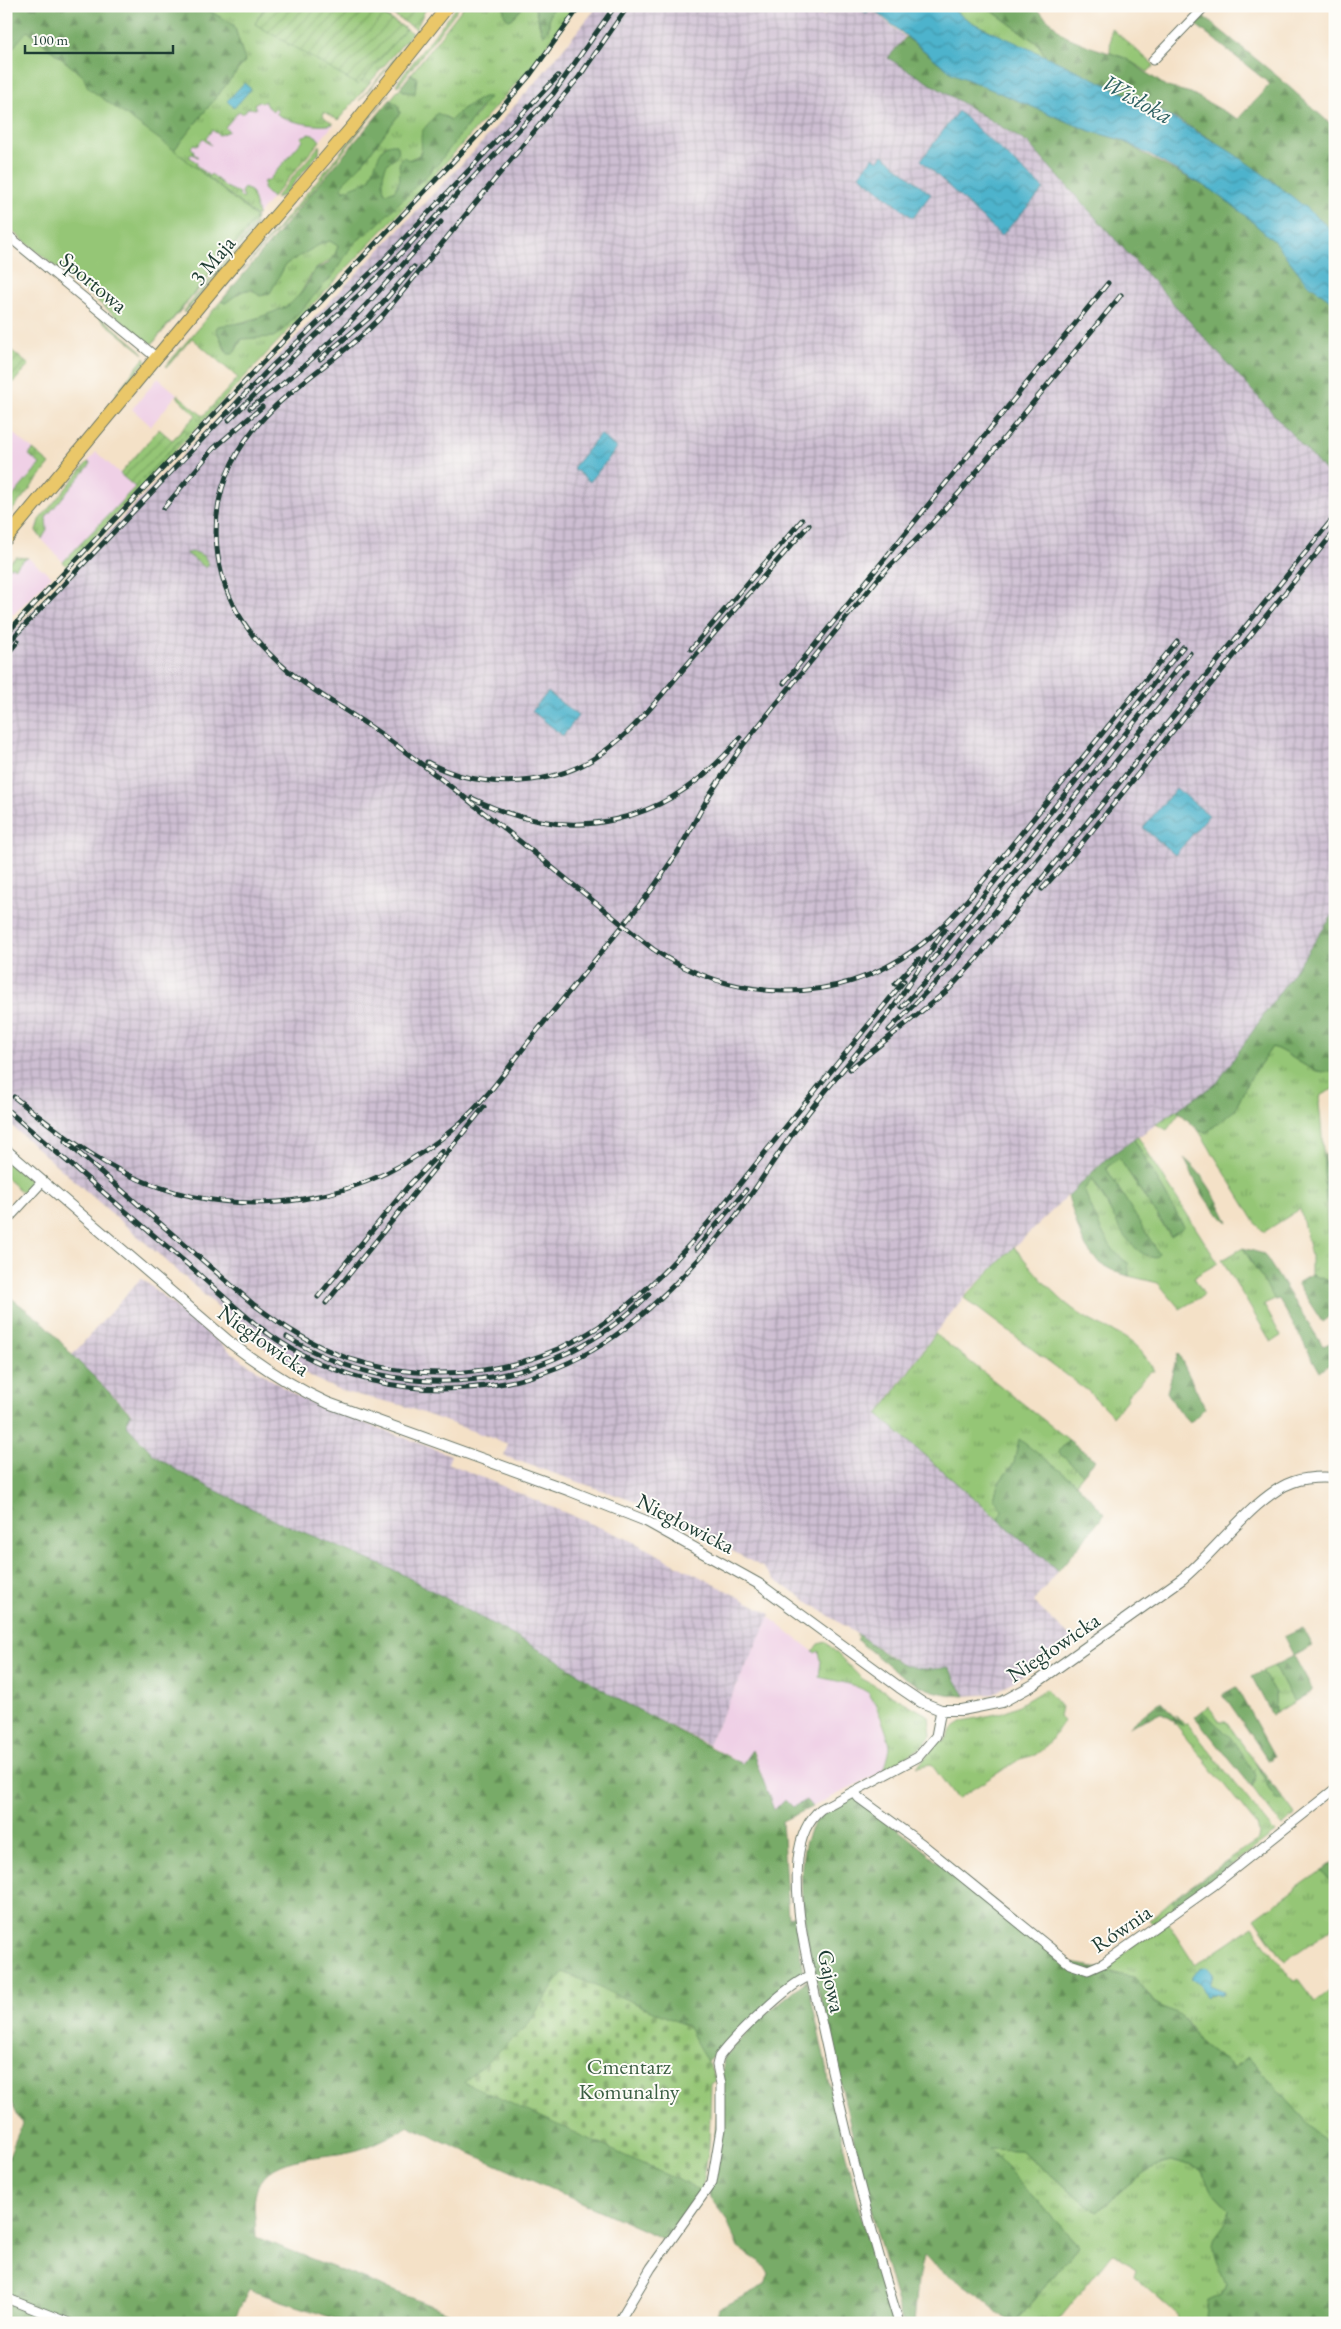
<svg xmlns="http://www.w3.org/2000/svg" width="1341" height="2329" viewBox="0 0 1341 2329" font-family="'EB Garamond',serif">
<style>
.built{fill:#efd0e6}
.industrial{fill:url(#industrial-grid)}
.grass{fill:url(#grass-tufts);stroke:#5a8255;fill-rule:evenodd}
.forest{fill:url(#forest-firs);stroke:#4c744e}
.cemetery{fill:url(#cemetery-stones);stroke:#5a8255}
.garden{fill:url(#garden-furrows);stroke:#5a8255}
.pitch{fill:#95c676;stroke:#5a8255}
.water{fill:url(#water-waves);stroke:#367880}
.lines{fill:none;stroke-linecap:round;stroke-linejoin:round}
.minor-casing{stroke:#6a7667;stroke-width:11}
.tertiary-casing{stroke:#6a7667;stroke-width:12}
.primary-casing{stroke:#6a7667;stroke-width:14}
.minor{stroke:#fff;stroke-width:9}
.tertiary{stroke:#fff;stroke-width:10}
.primary{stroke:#eac769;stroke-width:12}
.rail-casing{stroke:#1f3d34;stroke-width:5}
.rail{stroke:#fdfcf7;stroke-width:3;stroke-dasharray:9;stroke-linecap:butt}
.labels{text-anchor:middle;stroke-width:4;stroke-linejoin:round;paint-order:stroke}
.street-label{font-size:22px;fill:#1f3d34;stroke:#fdfcf7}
.park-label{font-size:22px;fill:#3c5f44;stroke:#fdfcf7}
.water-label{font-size:24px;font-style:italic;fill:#2d6062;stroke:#fdfcf7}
</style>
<defs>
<pattern id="industrial-grid" width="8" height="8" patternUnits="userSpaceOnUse" patternTransform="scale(1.25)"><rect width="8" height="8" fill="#cdbed2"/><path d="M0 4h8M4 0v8" fill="none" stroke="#a69cab"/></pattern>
<pattern id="grass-tufts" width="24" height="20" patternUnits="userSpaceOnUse" patternTransform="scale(1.25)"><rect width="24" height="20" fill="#95c676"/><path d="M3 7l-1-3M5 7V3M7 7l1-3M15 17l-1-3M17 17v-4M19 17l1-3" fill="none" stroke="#79a262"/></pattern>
<pattern id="forest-firs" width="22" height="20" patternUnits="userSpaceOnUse" patternTransform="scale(1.25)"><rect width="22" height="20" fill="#78ab67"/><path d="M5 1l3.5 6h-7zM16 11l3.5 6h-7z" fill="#628c56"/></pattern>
<pattern id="cemetery-stones" width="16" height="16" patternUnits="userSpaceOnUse" patternTransform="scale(1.25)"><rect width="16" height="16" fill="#95c676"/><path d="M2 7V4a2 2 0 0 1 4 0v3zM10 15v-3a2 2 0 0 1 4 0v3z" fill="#79a262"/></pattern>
<pattern id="garden-furrows" width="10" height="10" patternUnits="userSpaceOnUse" patternTransform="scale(1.25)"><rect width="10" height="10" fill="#95c676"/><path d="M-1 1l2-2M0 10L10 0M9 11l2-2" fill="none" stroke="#79a262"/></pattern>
<pattern id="water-waves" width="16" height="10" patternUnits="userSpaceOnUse" patternTransform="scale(1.25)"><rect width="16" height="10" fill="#4db3cc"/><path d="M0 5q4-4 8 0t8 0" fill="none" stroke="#3f93a6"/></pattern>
</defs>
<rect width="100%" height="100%" fill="#fdfcf7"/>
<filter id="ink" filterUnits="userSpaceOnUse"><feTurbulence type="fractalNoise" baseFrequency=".02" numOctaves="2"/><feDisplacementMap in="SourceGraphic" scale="10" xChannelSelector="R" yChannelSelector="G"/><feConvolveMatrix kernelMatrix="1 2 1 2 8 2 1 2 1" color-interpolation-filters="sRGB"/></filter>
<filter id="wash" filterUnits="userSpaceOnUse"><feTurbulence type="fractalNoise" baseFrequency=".0096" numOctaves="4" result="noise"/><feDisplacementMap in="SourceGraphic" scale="20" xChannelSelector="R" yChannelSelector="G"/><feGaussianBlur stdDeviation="1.12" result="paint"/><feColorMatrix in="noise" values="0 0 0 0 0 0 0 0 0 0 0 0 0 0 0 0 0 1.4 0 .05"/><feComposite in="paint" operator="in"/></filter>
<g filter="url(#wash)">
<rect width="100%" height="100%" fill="#f4e1c7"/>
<g class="built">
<path d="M240,70L334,124L256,217L174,150Z"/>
<path d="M158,378L177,394L151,426L132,409Z"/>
<path d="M6,427L50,464L6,518Z"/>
<path d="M96,452L135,487L63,562L38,535L36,526L39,520Z"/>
<path d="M28,558L52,576L13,615L6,607V564L14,568L23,560Z"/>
<path d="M769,1617L815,1653L818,1651L821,1661L819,1677L847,1683L867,1692L872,1697L888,1738L890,1748L884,1771L812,1807L806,1800L793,1808L774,1810L753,1750L743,1764L708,1745Z"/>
</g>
<g class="industrial">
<path d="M598,6H810L824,16L830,6L870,8L905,37L889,57L1028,143L1335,482V913L1217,1083L1106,1159L1001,1260L968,1292L932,1337L878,1414L1058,1571L1033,1602L1076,1642L993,1694L965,1696L948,1667L931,1670L912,1669L893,1658L775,1580L762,1567L682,1524L630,1500L504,1456L508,1444L401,1405L349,1393L327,1385L285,1362L252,1339L188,1280L6,1121V639L476,149L539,78Z"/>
<path d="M141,1278L232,1353L293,1394L324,1408L451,1455L448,1463L630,1540L771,1614L708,1745L614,1697L558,1660L398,1572L277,1521L181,1473L154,1455L126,1425L131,1413L72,1355Z"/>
</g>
<g class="grass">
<path d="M201,6H265L255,24L406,29L368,6H371L412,33L338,120L324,112L323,116L333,124C320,128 286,122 276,113L278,111L275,109L273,111L265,104V101L261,103L259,101L254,104L256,109L248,108L243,114L239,111L225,127L229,131L219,135L212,130L206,138L211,145L203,139L197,146L194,144L191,147L194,151L193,153L198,157L192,154L189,156L197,163L196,165L209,176L211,174L226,187L239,193L238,194L243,199L244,197L241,192L244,188L251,191L258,214L256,216L174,150L245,61L234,25Z"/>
<path d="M457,6H460L398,86L396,84Z"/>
<path d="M464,6H504V9L512,19L524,6L535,8L541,32L549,29V13L553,7L576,6L535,62L441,168L67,566L63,562L187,433L183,429L196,415L179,399L177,394L203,416L238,378L192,338L167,367L166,366L221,301L225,303C243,292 241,285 265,295L270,293L286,264L322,243L330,241L338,246C333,263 326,260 315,270C307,278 304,291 296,299C284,313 235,324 216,329L226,352H235L242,339L246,338L273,337L281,332L333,275L353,244L379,223L430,172L482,108L472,104L462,109L451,120L446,117L434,118L422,133L423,143L419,155L399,164L401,177L394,191L387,193L384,191C382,183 382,174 386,166C390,157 401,159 398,147L385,145L369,180L349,191L342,189L344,182L361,165L400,113L399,108L390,100L400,88L405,92L417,77L411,74Z"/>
<path d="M947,6H985L1038,44L1046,57L973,23Z"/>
<path d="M1111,28L1154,65L1148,72L1125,58L1110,53Z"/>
<path d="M414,35L416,36L359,101Z"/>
<path d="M389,94L313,190L242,271Z"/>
<path d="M309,134L316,136L320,141L272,198L263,189L264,181H268L303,140L301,137Z"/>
<path d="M320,145L319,153L283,196L275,198Z"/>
<path d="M256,217L254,224L152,344Z"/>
<path d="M257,223L253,231L185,313L183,312Z"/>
<path d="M85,304L141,350L144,354L83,305Z"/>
<path d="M145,357L146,361L118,394L116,393Z"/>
<path d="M33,450L50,464L6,518V501L8,502L40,464L29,455Z"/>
<path d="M88,462L90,463V465L46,517L47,530L42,539L36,531L39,520Z"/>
<path d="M193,552C201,553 205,557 209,564L206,568L186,553Z"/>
<path d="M16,557L28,558L23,560L14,568L12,566L10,568L6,564Z"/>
<path d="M1272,1047C1290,1052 1316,1081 1335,1069V1088L1321,1095L1319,1103C1324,1147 1324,1190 1328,1234C1329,1251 1335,1266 1335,1283L1333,1284L1311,1275V1256L1300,1209L1264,1232L1257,1225L1199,1131L1207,1132L1235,1110L1248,1082Z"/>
<path d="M1177,1110L1179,1114L1167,1130L1156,1124Z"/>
<path d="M1138,1137L1218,1263L1194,1277L1204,1295L1180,1309L1158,1283L1129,1276L1128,1263C1104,1249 1095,1214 1083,1190L1092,1178L1119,1226L1155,1246L1143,1231L1106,1168L1119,1158L1170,1236L1184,1227L1134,1139Z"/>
<path d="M6,1159L33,1182L24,1194L6,1178Z"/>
<path d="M1014,1247C1033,1269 1050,1292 1073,1309C1106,1335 1133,1329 1154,1371H1151L1127,1396L1128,1398L1113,1416L1088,1391L964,1298Z"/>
<path d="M1243,1248L1275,1300L1264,1305L1281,1336L1271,1342L1222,1260Z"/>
<path d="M935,1334L1069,1440L1058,1452L1083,1474L1076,1483L1019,1440L1014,1463L998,1484L1002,1510L999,1520L878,1415Z"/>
<path d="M826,1642L861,1678L929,1716L931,1736L920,1748L884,1771C886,1764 889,1755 890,1748C890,1738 874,1697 867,1692C853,1683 835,1681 819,1677L821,1661L819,1651L815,1653L813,1651L818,1644Z"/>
<path d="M1274,1666L1294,1702L1276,1713L1275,1693L1262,1671Z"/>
<path d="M1046,1689L1061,1707L1059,1716L1064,1721L1047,1746L1035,1755L1020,1759L957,1799L931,1764L917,1767L940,1740L944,1741L955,1726L963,1721L1001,1713L1017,1706Z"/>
<path d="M1208,1706L1220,1721H1226L1255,1762L1276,1800H1284L1295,1815L1282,1826L1252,1787L1255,1780L1222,1729L1214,1724L1202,1711Z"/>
<path d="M1175,1714L1185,1725L1187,1723L1275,1833L1232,1865L1226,1861L1258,1840L1259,1833L1257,1826L1174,1722L1182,1725Z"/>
<path d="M1322,1870L1335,1888V1926L1285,1961L1255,1918Z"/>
<path d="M1172,1900L1177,1907L1154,1924L1149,1920Z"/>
<path d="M1167,1922L1195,1965L1253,1926L1293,1982L1298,1979L1315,2002L1335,1987V2153L1248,2057L1233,2068L1202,2044L1186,2021L1154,2002L1139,1982L1102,1968ZM1200,1969L1213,1974L1210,1985L1224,1991L1223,1994L1208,1995L1200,1984L1191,1978Z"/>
<path d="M988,2149L1020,2150L1097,2212C1115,2197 1150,2160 1175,2161C1183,2162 1193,2167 1201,2170L1212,2191L1229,2209V2220L1217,2234L1221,2270L1226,2284L1222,2295L1206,2318L1208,2323H1175L1178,2319L1177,2314L1134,2276L1136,2269L1113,2253L1056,2323H1014L1079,2246Z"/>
</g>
<g class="forest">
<path d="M6,6H201L234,25L245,61L174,150L88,88L83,76L28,31L8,55L6,53Z"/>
<path d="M504,6H524L512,19L508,20L504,14Z"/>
<path d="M525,6H571L565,10L553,8C546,17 552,29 543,36L535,8Z"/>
<path d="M985,6H1034L1065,36L1091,47L1125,58L1167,87L1191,93L1238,119L1270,84L1195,24L1203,16L1277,76L1335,128V233C1299,201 1260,172 1220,145C1166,109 1104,84 1046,57L1038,44Z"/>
<path d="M906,37L952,73L1090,131L1122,140L1152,159L1212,190L1240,211L1275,242L1306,282L1329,299L1335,307V482L1028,143L888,58Z"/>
<path d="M411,74L417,78L415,93L405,92L400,88Z"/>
<path d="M483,97H489L437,165L379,223L353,244L333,275L281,332L273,337L242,339L233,354H228L216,329L218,326L248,322L288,306L303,291L315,270L327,264L335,255L338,246L330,241L322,243L286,264L270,293L260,296L252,289C239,290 235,297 225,303L221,301L390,100L397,104L400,113L361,165L344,182L342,189L344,191L369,180C376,168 378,142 395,144L399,151C397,157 395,157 391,160C382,167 382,181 384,191L387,193L394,191C405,177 396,171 401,158C407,156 405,161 412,159C427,155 419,142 422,132C423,129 434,118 437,113L451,120L462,109Z"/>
<path d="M1335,912V1069C1316,1081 1290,1052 1272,1047L1248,1082L1235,1110L1207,1132L1199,1131L1177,1110L1217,1083Z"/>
<path d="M1134,1139L1184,1227L1171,1236L1119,1158L1106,1168L1159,1254L1155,1258C1123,1253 1109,1201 1092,1178L1084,1190C1095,1214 1105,1249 1128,1263L1129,1276C1083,1264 1081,1237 1068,1196L1106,1159Z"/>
<path d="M1325,1154L1335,1230V1267C1328,1248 1329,1229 1328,1209C1326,1190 1322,1173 1325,1154Z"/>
<path d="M1184,1158C1204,1174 1217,1199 1228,1222C1204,1205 1197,1183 1184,1158Z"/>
<path d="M1243,1248L1264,1254L1323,1346L1335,1341V1360L1320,1372L1279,1299L1275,1300Z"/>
<path d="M1311,1275L1335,1283V1312L1322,1322L1297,1283Z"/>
<path d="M6,1294L46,1325L72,1355L131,1414L126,1425L154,1455L181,1473L277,1521L398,1572L558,1660L614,1697L742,1764L752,1750L774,1810L785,1799L793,1807L806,1800L812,1807L782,1821L788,1917L795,1915L803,1973L707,2062L687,2026L563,1972L526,2027L465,2082L702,2191L666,2240L409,2126C390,2136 370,2148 349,2152C319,2159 262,2154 255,2195C253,2208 256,2224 256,2237L475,2323H348L249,2290L232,2323H6V2163L22,2124L6,2093V1391L10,1386L6,1382Z"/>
<path d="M1178,1353L1205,1408L1190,1423L1178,1410L1167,1392Z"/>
<path d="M1019,1439L1076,1483L1105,1514L1058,1571L999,1520L1002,1510L994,1498L998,1484L1014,1463Z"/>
<path d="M1069,1440L1095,1460L1083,1474L1058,1452Z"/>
<path d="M1303,1628L1313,1646L1294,1656L1313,1691L1294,1702L1274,1666L1294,1656L1284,1637Z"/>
<path d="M857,1634C890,1656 906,1676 948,1667L965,1696C915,1694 895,1670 858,1641Z"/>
<path d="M1262,1671L1275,1693L1276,1713L1272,1715L1252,1677Z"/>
<path d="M1236,1687L1274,1756L1269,1761L1223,1694Z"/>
<path d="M1161,1701L1183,1726L1161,1713L1128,1727Z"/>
<path d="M1202,1711L1231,1738L1255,1774L1252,1787L1195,1717Z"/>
<path d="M1255,1762L1284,1800H1276Z"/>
<path d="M854,1797L905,1835L1063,1962L1102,1968L1115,1974L1134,1977L1139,1982L1154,2003L1180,2015L1202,2044L1233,2068L1248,2057L1335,2153V2323H1208L1206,2318L1208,2301L1222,2295L1226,2284C1222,2272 1212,2257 1213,2245C1214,2230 1229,2226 1229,2209L1212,2191L1201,2170C1193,2167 1183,2162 1175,2161C1150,2160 1115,2197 1097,2212L1020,2150L989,2149L1079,2246L1014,2323H1010L977,2294L923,2257L918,2280L914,2323H903C876,2236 855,2147 835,2058C822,2002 784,1881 811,1828C820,1812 839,1805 854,1797Z"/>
<path d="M1226,1861L1232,1865L1177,1907L1172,1900Z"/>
<path d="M1335,1862V1888L1322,1870Z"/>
<path d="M807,1980C833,2095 854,2211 894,2323H715L719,2309L765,2285L769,2273L766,2266L738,2248L727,2220L708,2195L724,2058L756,2022Z"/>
</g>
<path class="cemetery" d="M563,1972L687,2026L717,2080L711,2084L709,2147L702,2191L464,2082L526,2027Z"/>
<g class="garden">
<path d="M265,6H368L406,29L358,85L255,24Z"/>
<path d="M387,6H427L416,29L385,10Z"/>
<path d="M6,346L29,365L12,384L6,379Z"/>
<path d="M159,429L172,440L183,429L187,433L135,487L120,474Z"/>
</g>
<path class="pitch" d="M27,31L83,76L88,88L174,150L256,217L152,344L136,333L6,226V53L8,54Z"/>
<g class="water">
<path d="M856,6H947L973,23C1055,61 1140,97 1218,144C1259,169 1299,201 1335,233V307L1329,299L1306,282L1275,242L1240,211L1212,190L1122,140L1090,131L952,73L870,7L867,13Z"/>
<path d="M244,83L251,89L234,108L227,101Z"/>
<path d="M958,111L1044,189L1001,236L921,160Z"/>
<path d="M883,155L931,194L913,218L859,175L873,157L878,161Z"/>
<path d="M600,434L617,448L590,482L573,468Z"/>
<path d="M548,692L578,716L563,736L532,711Z"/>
<path d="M1176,788L1209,815L1175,855L1143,828Z"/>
<path d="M1207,1967L1213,1974L1210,1985L1224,1991L1222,1995L1209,1994L1206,1997L1200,1984L1190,1978L1200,1969Z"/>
</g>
</g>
<g filter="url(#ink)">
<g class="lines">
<g class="minor-casing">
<g id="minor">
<path d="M1153,60L1205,6"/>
<path d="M6,234L157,358"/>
<path d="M6,1221L42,1182"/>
<path d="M854,1792L859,1798L922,1844L1070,1964L1088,1970L1104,1963L1214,1885L1335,1789"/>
<path d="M6,2298L69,2323"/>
<path d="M618,2323L651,2268L712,2182L721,2129V2084L717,2065L719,2057C732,2039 792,1980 811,1976"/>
<path d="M899,2323C869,2227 845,2132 824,2034C812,1977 793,1918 798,1859C800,1840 806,1821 821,1809L918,1757L936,1736L941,1710"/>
</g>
</g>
<g class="tertiary-casing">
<path id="tertiary" d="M6,1150L232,1344C262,1367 293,1387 328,1403L568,1490L646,1521L759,1584L899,1687L921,1702L941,1710H962L1002,1702L1033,1685L1182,1579C1214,1553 1257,1494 1293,1482C1307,1477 1320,1477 1335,1478"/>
</g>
<g class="primary-casing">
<path id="primary" d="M6,539L224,276L352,127L448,6"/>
</g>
<use href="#minor" class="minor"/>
<use href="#tertiary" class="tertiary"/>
<use href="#primary" class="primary"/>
<g class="rail-casing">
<g id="rail">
<path d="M628,6L579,77L384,314C336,366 264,397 232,463C207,514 212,576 244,623C281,679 340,703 392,742C481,807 566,880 653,949C731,1003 837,1007 915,949C937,934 955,913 973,894"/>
<path d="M320,359L369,318L414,267"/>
<path d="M250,408C324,358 381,288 441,222"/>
<path d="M229,420L302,348L381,274L553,94L615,6"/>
<path d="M164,508L213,449L262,407"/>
<path d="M6,634L480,133L530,75L580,6"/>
<path d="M6,645L272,366L381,263L558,76"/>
<path d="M691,649L802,520"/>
<path d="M6,656L18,641"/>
<path d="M784,683L1108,283"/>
<path d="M427,762C482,792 559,788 609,748C644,721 670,683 699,651C735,609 772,567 809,525"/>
<path d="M472,798C573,849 670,823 740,738"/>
<path d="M1042,889L1065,864L1335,531"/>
<path d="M969,898L1177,641"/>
<path d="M931,961L1183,647"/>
<path d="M895,984L919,959"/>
<path d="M902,1007L934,972L1190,653"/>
<path d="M889,1030L949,969L1188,672"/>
<path d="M850,1069L949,989L976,960L1330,522"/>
<path d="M14,1097C50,1125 89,1157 131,1176C242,1226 369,1205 460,1123C489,1097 512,1062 537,1031C576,983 615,936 653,888L679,850L710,794L743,745L881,575L928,528L960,492L1121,295"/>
<path d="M6,1109C66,1160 126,1212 186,1263C223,1295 259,1333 303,1355C397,1404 517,1400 606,1342C650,1313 694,1266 728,1226C753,1195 772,1161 796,1129C825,1089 859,1052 889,1013C909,986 925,957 945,930"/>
<path d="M65,1141L253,1304C282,1326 313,1346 347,1358C435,1387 536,1374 611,1318C673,1272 719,1210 767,1150C813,1094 858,1037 904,981"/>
<path d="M696,1249L746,1190"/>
<path d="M318,1297L409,1185L442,1151"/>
<path d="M326,1303L484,1107"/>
<path d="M287,1337C403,1409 554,1392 649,1294"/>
</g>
</g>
<use href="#rail" class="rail"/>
</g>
</g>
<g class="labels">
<g class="street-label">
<text transform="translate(212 260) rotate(-50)" y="8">3 Maja</text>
<text transform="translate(94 282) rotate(40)" y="8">Sportowa</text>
<text transform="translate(264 1340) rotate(35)" y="8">Niegłowicka</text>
<text transform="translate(686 1523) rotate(27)" y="8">Niegłowicka</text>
<text transform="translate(1053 1647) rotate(-34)" y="8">Niegłowicka</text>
<text transform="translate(1121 1928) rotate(-34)" y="8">Równia</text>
<text transform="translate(832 1981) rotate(78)" y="8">Gajowa</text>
</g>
<g class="park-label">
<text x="629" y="2074">Cmentarz<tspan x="629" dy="25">Komunalny</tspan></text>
</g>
<g class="water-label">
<text transform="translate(1137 99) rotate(29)" y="8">Wisłoka</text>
</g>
</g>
<rect width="1341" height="2329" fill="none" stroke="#fdfcf7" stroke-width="25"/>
<path d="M25 45v8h148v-8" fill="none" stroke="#1f3d34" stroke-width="2.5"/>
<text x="32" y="45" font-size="15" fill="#1f3d34" stroke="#fdfcf7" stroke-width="4" paint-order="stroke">100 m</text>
</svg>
